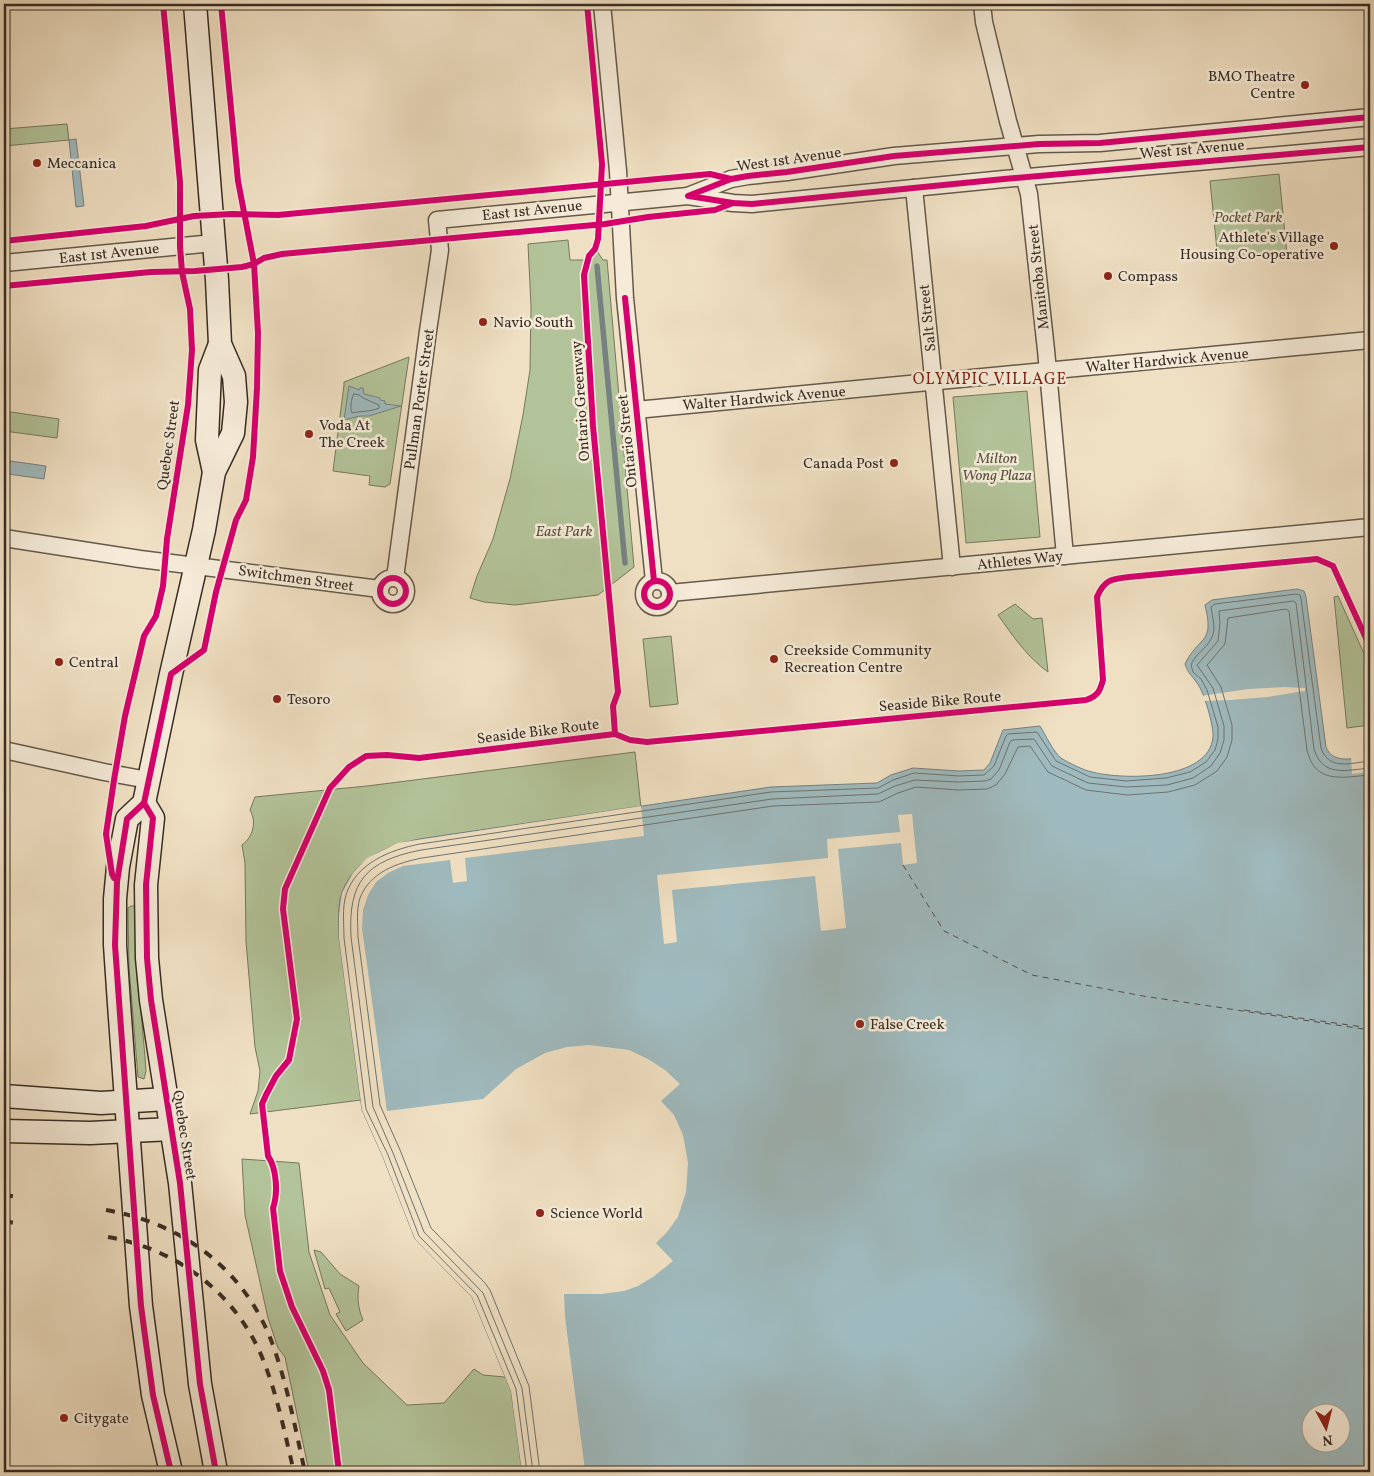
<svg xmlns="http://www.w3.org/2000/svg" width="1374" height="1476" viewBox="0 0 1374 1476" font-family="Vollkorn,serif">
<style>
.green{fill:#b3c399;stroke:#76785e}
.water{fill:#9fbabe;stroke:#768180;fill-rule:evenodd}
.pier{fill:#f0e0c3}
.lines{fill:none;stroke-linecap:round;stroke-linejoin:round}
.shore{stroke:#6c7370;stroke-width:1}
.stream{stroke:#768180;stroke-width:5.5}
.ferry{stroke:#52504a;stroke-width:1;stroke-dasharray:6 5;stroke-linecap:butt}
.minor-casing{stroke:#66594b;stroke-width:19}
.secondary-casing{stroke:#382c23;stroke-width:25}
.minor{stroke:#f5ebd8;stroke-width:16}
.secondary{stroke:#f5ebd8;stroke-width:22}
.rail{stroke:#382c23;stroke-width:4;stroke-dasharray:9 9;stroke-linecap:butt}
.cycleway-casing{stroke:#f5ebd8;stroke-width:9}
.cycleway{stroke:#d6006c;stroke-width:6}
.poi-dot{fill:#8f2418;stroke:#f5ebd8;stroke-width:2}
.labels{text-anchor:middle;stroke-width:5;stroke-linejoin:round;paint-order:stroke}
.poi-label{font-size:15px;fill:#382c23;stroke:#f5ebd8;text-anchor:start}
.street-label{font-size:15px;fill:#382c23;stroke:#f5ebd8}
.park-label{font-size:15px;font-style:italic;fill:#575240;stroke:#f5ebd8}
.neighbourhood-label{font-size:16px;letter-spacing:1px;fill:#7a1f14;stroke:#f5ebd8}
</style>
<rect width="100%" height="100%" fill="#f0e0c3"/>
<filter id="stains"><feTurbulence type="fractalNoise" baseFrequency=".004" numOctaves="4"/><feColorMatrix values="0 0 0 0 .2 0 0 0 0 .09 0 0 0 0 .02 0 0 0 .5 -.17"/></filter>
<radialGradient id="worn" r=".72"><stop offset=".6" stop-color="#630" stop-opacity="0"/><stop offset="1" stop-color="#630" stop-opacity=".3"/></radialGradient>
<g class="green">
<path d="M67,124L69,140L4,146V129Z"/>
<path d="M1279,174L1287,254L1218,260L1210,181Z"/>
<path d="M568,240L570,260H586L589,254L597,251L603,260H607L634,567L598,595L515,605L484,602L470,598L477,576L493,539L510,479L523,415L530,370L531,306L528,244Z"/>
<path d="M409,357L390,484L385,487L369,485L370,476L333,471L344,385V382Z"/>
<path d="M1027,391L1040,537L966,543L953,397Z"/>
<path d="M4,411L59,419L57,438L4,431Z"/>
<path d="M1338,596L1370,667V725L1347,728L1334,597Z"/>
<path d="M1015,604L1033,619L1042,618L1048,672C1027,657 1013,636 998,615Z"/>
<path d="M671,636L678,704L650,707L643,639Z"/>
<path d="M635,752L644,836L385,1097L250,1114L258,1091L260,1071L255,1047L246,941L245,863L242,845C253,837 257,822 250,810L255,797L367,786Z"/>
<path d="M131,906H135L138,979L145,1057L146,1071L144,1079L138,1077L129,967L128,916V908Z"/>
<path d="M242,1159L299,1163L309,1252L330,1315L363,1363L407,1405L444,1403L474,1369L483,1375L526,1379L585,1472H309L285,1357L278,1348L268,1318L245,1215Z"/>
<path d="M314,1250L321,1252L340,1274L359,1286C357,1298 358,1308 363,1320L346,1331L336,1314L340,1312L329,1288L325,1289Z"/>
</g>
<g class="water">
<path d="M76,139L84,206L76,207L69,140Z"/>
<path d="M349,386L359,390L360,388H363L364,394L380,398V400L385,401V404L401,406L369,416H360L344,420Z"/>
<path d="M10,461L46,466L44,479L8,474Z"/>
<path d="M1297,589L1304,591L1306,597L1326,747C1333,765 1354,758 1370,756V1472H522L511,1391L472,1297L415,1239L383,1157L362,1110L339,938C339,924 337,905 342,892C356,858 386,846 419,839L771,787L877,783L891,775L913,768L959,771L984,770L990,763L1003,730L1040,726C1045,734 1054,753 1061,758C1069,763 1083,770 1092,772C1123,780 1209,781 1213,737C1214,727 1204,691 1197,683C1191,674 1189,675 1185,664C1199,635 1215,645 1205,605L1212,600ZM1312,1414H1342V1444H1312Z"/>
</g>
<g class="pier">
<path d="M1285,687L1305,688V691L1267,697L1230,700L1202,701L1201,696L1248,689Z"/>
<path d="M1370,754V772L1352,774L1351,755Z"/>
<path d="M641,806L644,836L465,858L467,881L453,883L450,860L403,866L388,873L376,882L368,895L363,910L362,928L387,1111L483,1099L516,1069L545,1053L567,1047L589,1045L629,1050L648,1059L665,1070L680,1084L661,1101L674,1115L683,1135L688,1163L686,1192L678,1217L667,1232L656,1243L673,1261L653,1277L638,1286L624,1291L602,1294H564L565,1317L585,1470V1472H522L511,1391L472,1297L415,1239L383,1157L362,1110L339,938V917L342,893L353,873L367,858L398,843Z"/>
<path d="M912,814L917,863L903,865L901,843L838,849L846,928L821,931L815,876L672,890L677,942L664,944L657,875L828,858L827,839L900,832L898,815Z"/>
</g>
<g class="lines">
<g class="shore">
<path d="M354,394L359,395L363,398L379,405V408C371,412 360,411 352,413C350,409 351,398 354,394Z"/>
<path d="M527,1472L516,1389L477,1295L419,1236L388,1155L366,1109L344,938C344,924 342,908 346,895C356,863 390,850 420,844L771,792L878,788L893,780L914,773L959,776L984,775L994,766L1006,736L1008,734L1037,732L1056,761L1090,777L1126,781L1166,778L1190,772L1206,762L1215,750L1218,739V727L1207,690L1201,679L1193,672L1191,665C1195,654 1206,649 1211,639C1217,629 1212,617 1211,607L1215,604L1296,594L1300,595L1301,599L1321,748C1329,771 1350,763 1370,761"/>
<path d="M533,1472L522,1388L483,1293L424,1232L393,1153L373,1107L351,937C348,881 366,861 421,850L772,799L878,794L895,786L915,780L959,782L985,781L991,779L999,770L1010,742L1012,740L1034,739L1052,766L1088,783L1126,787L1167,785L1193,778L1211,766L1220,753L1224,740V726L1213,688L1197,665L1218,641L1220,623L1219,611L1293,601L1296,603L1314,749C1323,778 1346,770 1370,768"/>
<path d="M540,1472L529,1386L490,1290L485,1283L431,1228L400,1150L380,1105L358,937C358,924 356,910 360,898C370,872 397,863 422,858L773,806L879,802L898,793L916,787L959,790L987,789L996,785L1005,774L1018,747L1030,746L1048,772L1086,790L1127,795L1168,792L1195,785L1217,771L1227,757L1232,740V725L1221,687L1207,665L1225,644L1228,618L1286,609L1289,611L1307,750C1315,785 1343,777 1370,775"/>
</g>
<path class="stream" d="M597,266L625,563"/>
<g class="ferry">
<path d="M903,865L944,931L1032,975L1143,996L1370,1030"/>
<path d="M1244,1010L1370,1028"/>
</g>
<g class="minor-casing">
<g id="minor">
<path d="M602,4L618,171L625,298L654,581"/>
<path d="M982,4L984,22L1008,121L1029,194L1046,350L1065,556"/>
<path d="M914,188L952,567"/>
<path d="M690,195L731,179L748,176L787,172L894,156L1039,144L1100,143L1370,117"/>
<path d="M4,263L214,243"/>
<path d="M636,410L1370,340"/>
<path d="M4,538L140,559L380,589"/>
<circle cx="393" cy="591" r="13"/>
<path d="M395,578L428,331L440,250L437,220L688,196L733,203L752,204L1004,179L1370,147"/>
<circle cx="657" cy="594" r="13"/>
<path d="M670,593L1370,527"/>
<path d="M4,750L104,772L148,780"/>
</g>
</g>
<g class="secondary-casing">
<g id="secondary">
<path d="M214,472L207,440L210,370L220,344"/>
<path d="M144,803L153,818L146,885L147,958L151,1000L180,1183L200,1384L216,1472"/>
<path d="M4,1096L101,1103L167,1099"/>
<path d="M4,1131L90,1133L172,1129"/>
<path d="M171,1472L153,1395L141,1306L119,1004L115,945V899L118,867L127,819L144,803L171,674L204,530L214,472L233,433L236,402L234,376L220,344L217,280L195,4"/>
</g>
</g>
<use href="#minor" class="minor"/>
<use href="#secondary" class="secondary"/>
<g class="rail">
<path d="M4,1195L18,1197"/>
<path d="M106,1210C181,1223 243,1268 271,1340C287,1382 295,1428 305,1472"/>
<path d="M4,1221L14,1223"/>
<path d="M108,1237C178,1249 238,1295 264,1362C278,1398 285,1435 294,1472"/>
</g>
<g class="cycleway-casing">
<g id="cycleway">
<path d="M587,4L602,164L598,239L595,249L589,256L584,275L593,426L618,692L613,706L615,734"/>
<path d="M688,196L731,179L748,176L787,172L894,156L1039,144L1100,143L1370,117"/>
<path d="M689,196L733,203L752,204L1004,179L1370,147"/>
<path d="M4,241L146,226L194,216L232,214L278,215L710,174L731,179"/>
<path d="M4,286L151,272L195,271L242,267L254,264L264,258L282,254L605,224L648,217L715,210L733,203"/>
<path d="M625,298L654,581"/>
<circle cx="393" cy="591" r="13"/>
<circle cx="657" cy="594" r="13"/>
<path d="M144,803L153,818L146,885L147,958L151,1000L180,1183L200,1384L216,1472"/>
<path d="M114,878L112,874L106,834L114,780L125,716L144,636L156,616L163,586L167,539L188,405L192,350L190,309L182,272L180,246V182L163,4"/>
<path d="M171,1472L153,1395L141,1306L115,945L117,882L127,819L144,803L171,674L204,650L216,592L236,520L246,500L253,457L257,388L258,333L254,264L238,181L221,4"/>
<path d="M339,1472L329,1390L323,1371L292,1307L280,1271L273,1208C278,1194 277,1169 268,1156L262,1104L266,1095L276,1076L289,1060L297,1019L283,909L285,889L330,788L349,767L366,756L387,755L419,758L615,734L630,740L647,742L1086,700C1098,696 1100,691 1103,680L1097,597C1104,580 1111,579 1129,577L1317,559L1333,566L1370,647"/>
</g>
</g>
<use href="#cycleway" class="cycleway"/>
</g>
<g class="poi-dot">
<circle cx="1305" cy="85" r="5"/>
<circle cx="37" cy="163" r="5"/>
<circle cx="1334" cy="246" r="5"/>
<circle cx="1108" cy="276" r="5"/>
<circle cx="483" cy="322" r="5"/>
<circle cx="309" cy="434" r="5"/>
<circle cx="894" cy="463" r="5"/>
<circle cx="774" cy="659" r="5"/>
<circle cx="59" cy="662" r="5"/>
<circle cx="277" cy="699" r="5"/>
<circle cx="860" cy="1024" r="5"/>
<circle cx="540" cy="1213" r="5"/>
<circle cx="64" cy="1418" r="5"/>
</g>
<g class="labels">
<g class="poi-label">
<text x="1295" y="81" text-anchor="end">BMO Theatre<tspan x="1295" dy="17">Centre</tspan></text>
<text x="47" y="168">Meccanica</text>
<text x="1324" y="242" text-anchor="end">Athlete's Village<tspan x="1324" dy="17">Housing Co-operative</tspan></text>
<text x="1118" y="281">Compass</text>
<text x="493" y="327">Navio South</text>
<text x="319" y="430">Voda At<tspan x="319" dy="17">The Creek</tspan></text>
<text x="884" y="468" text-anchor="end">Canada Post</text>
<text x="784" y="655">Creekside Community<tspan x="784" dy="17">Recreation Centre</tspan></text>
<text x="69" y="667">Central</text>
<text x="287" y="704">Tesoro</text>
<text x="870" y="1029">False Creek</text>
<text x="550" y="1218">Science World</text>
<text x="74" y="1423">Citygate</text>
</g>
<g class="street-label">
<text transform="translate(1192 149) rotate(-5)" y="5">West 1st Avenue</text>
<text transform="translate(789 159) rotate(-8)" y="5">West 1st Avenue</text>
<text transform="translate(532 210) rotate(-6)" y="5">East 1st Avenue</text>
<text transform="translate(109 253) rotate(-6)" y="5">East 1st Avenue</text>
<text transform="translate(1038 277) rotate(-96)" y="5">Manitoba Street</text>
<text transform="translate(927 318) rotate(-96)" y="5">Salt Street</text>
<text transform="translate(1167 360) rotate(-5)" y="5">Walter Hardwick Avenue</text>
<text transform="translate(764 398) rotate(-5)" y="5">Walter Hardwick Avenue</text>
<text transform="translate(419 399) rotate(-82)" y="5">Pullman Porter Street</text>
<text transform="translate(580 401) rotate(-94)" y="5">Ontario Greenway</text>
<text transform="translate(627 441) rotate(-96)" y="5">Ontario Street</text>
<text transform="translate(168 445) rotate(-82)" y="5">Quebec Street</text>
<text transform="translate(1020 560) rotate(-6)" y="5">Athletes Way</text>
<text transform="translate(296 578) rotate(8)" y="5">Switchmen Street</text>
<text transform="translate(940 701) rotate(-5)" y="5">Seaside Bike Route</text>
<text transform="translate(538 731) rotate(-7)" y="5">Seaside Bike Route</text>
<text transform="translate(185 1135) rotate(81)" y="5">Quebec Street</text>
</g>
<g class="park-label">
<text x="1248" y="222">Pocket Park</text>
<text x="997" y="463">Milton<tspan x="997" dy="17">Wong Plaza</tspan></text>
<text x="564" y="536">East Park</text>
</g>
<g class="neighbourhood-label">
<text x="990" y="384">OLYMPIC VILLAGE</text>
</g>
</g>
<rect width="1374" height="1476" fill="none" stroke="#f0e0c3" stroke-width="20"/>
<rect x="5" y="5" width="1364" height="1466" fill="none" stroke="#382c23" stroke-width="2.5"/>
<rect x="10" y="10" width="1354" height="1456" fill="none" stroke="#382c23"/>
<g transform="translate(1326 1428) rotate(173)"><circle r="24" fill="#f5ebd8" stroke="#a99f90"/>
<path d="M0-4L9 19L0 12L-9 19Z" fill="#8f2418"/>
<text y="-8" font-size="14" font-weight="bold" text-anchor="middle" fill="#382c23">N</text>
</g>
<rect width="100%" height="100%" filter="url(#stains)"/>
<rect width="100%" height="100%" fill="url(#worn)"/>
</svg>
